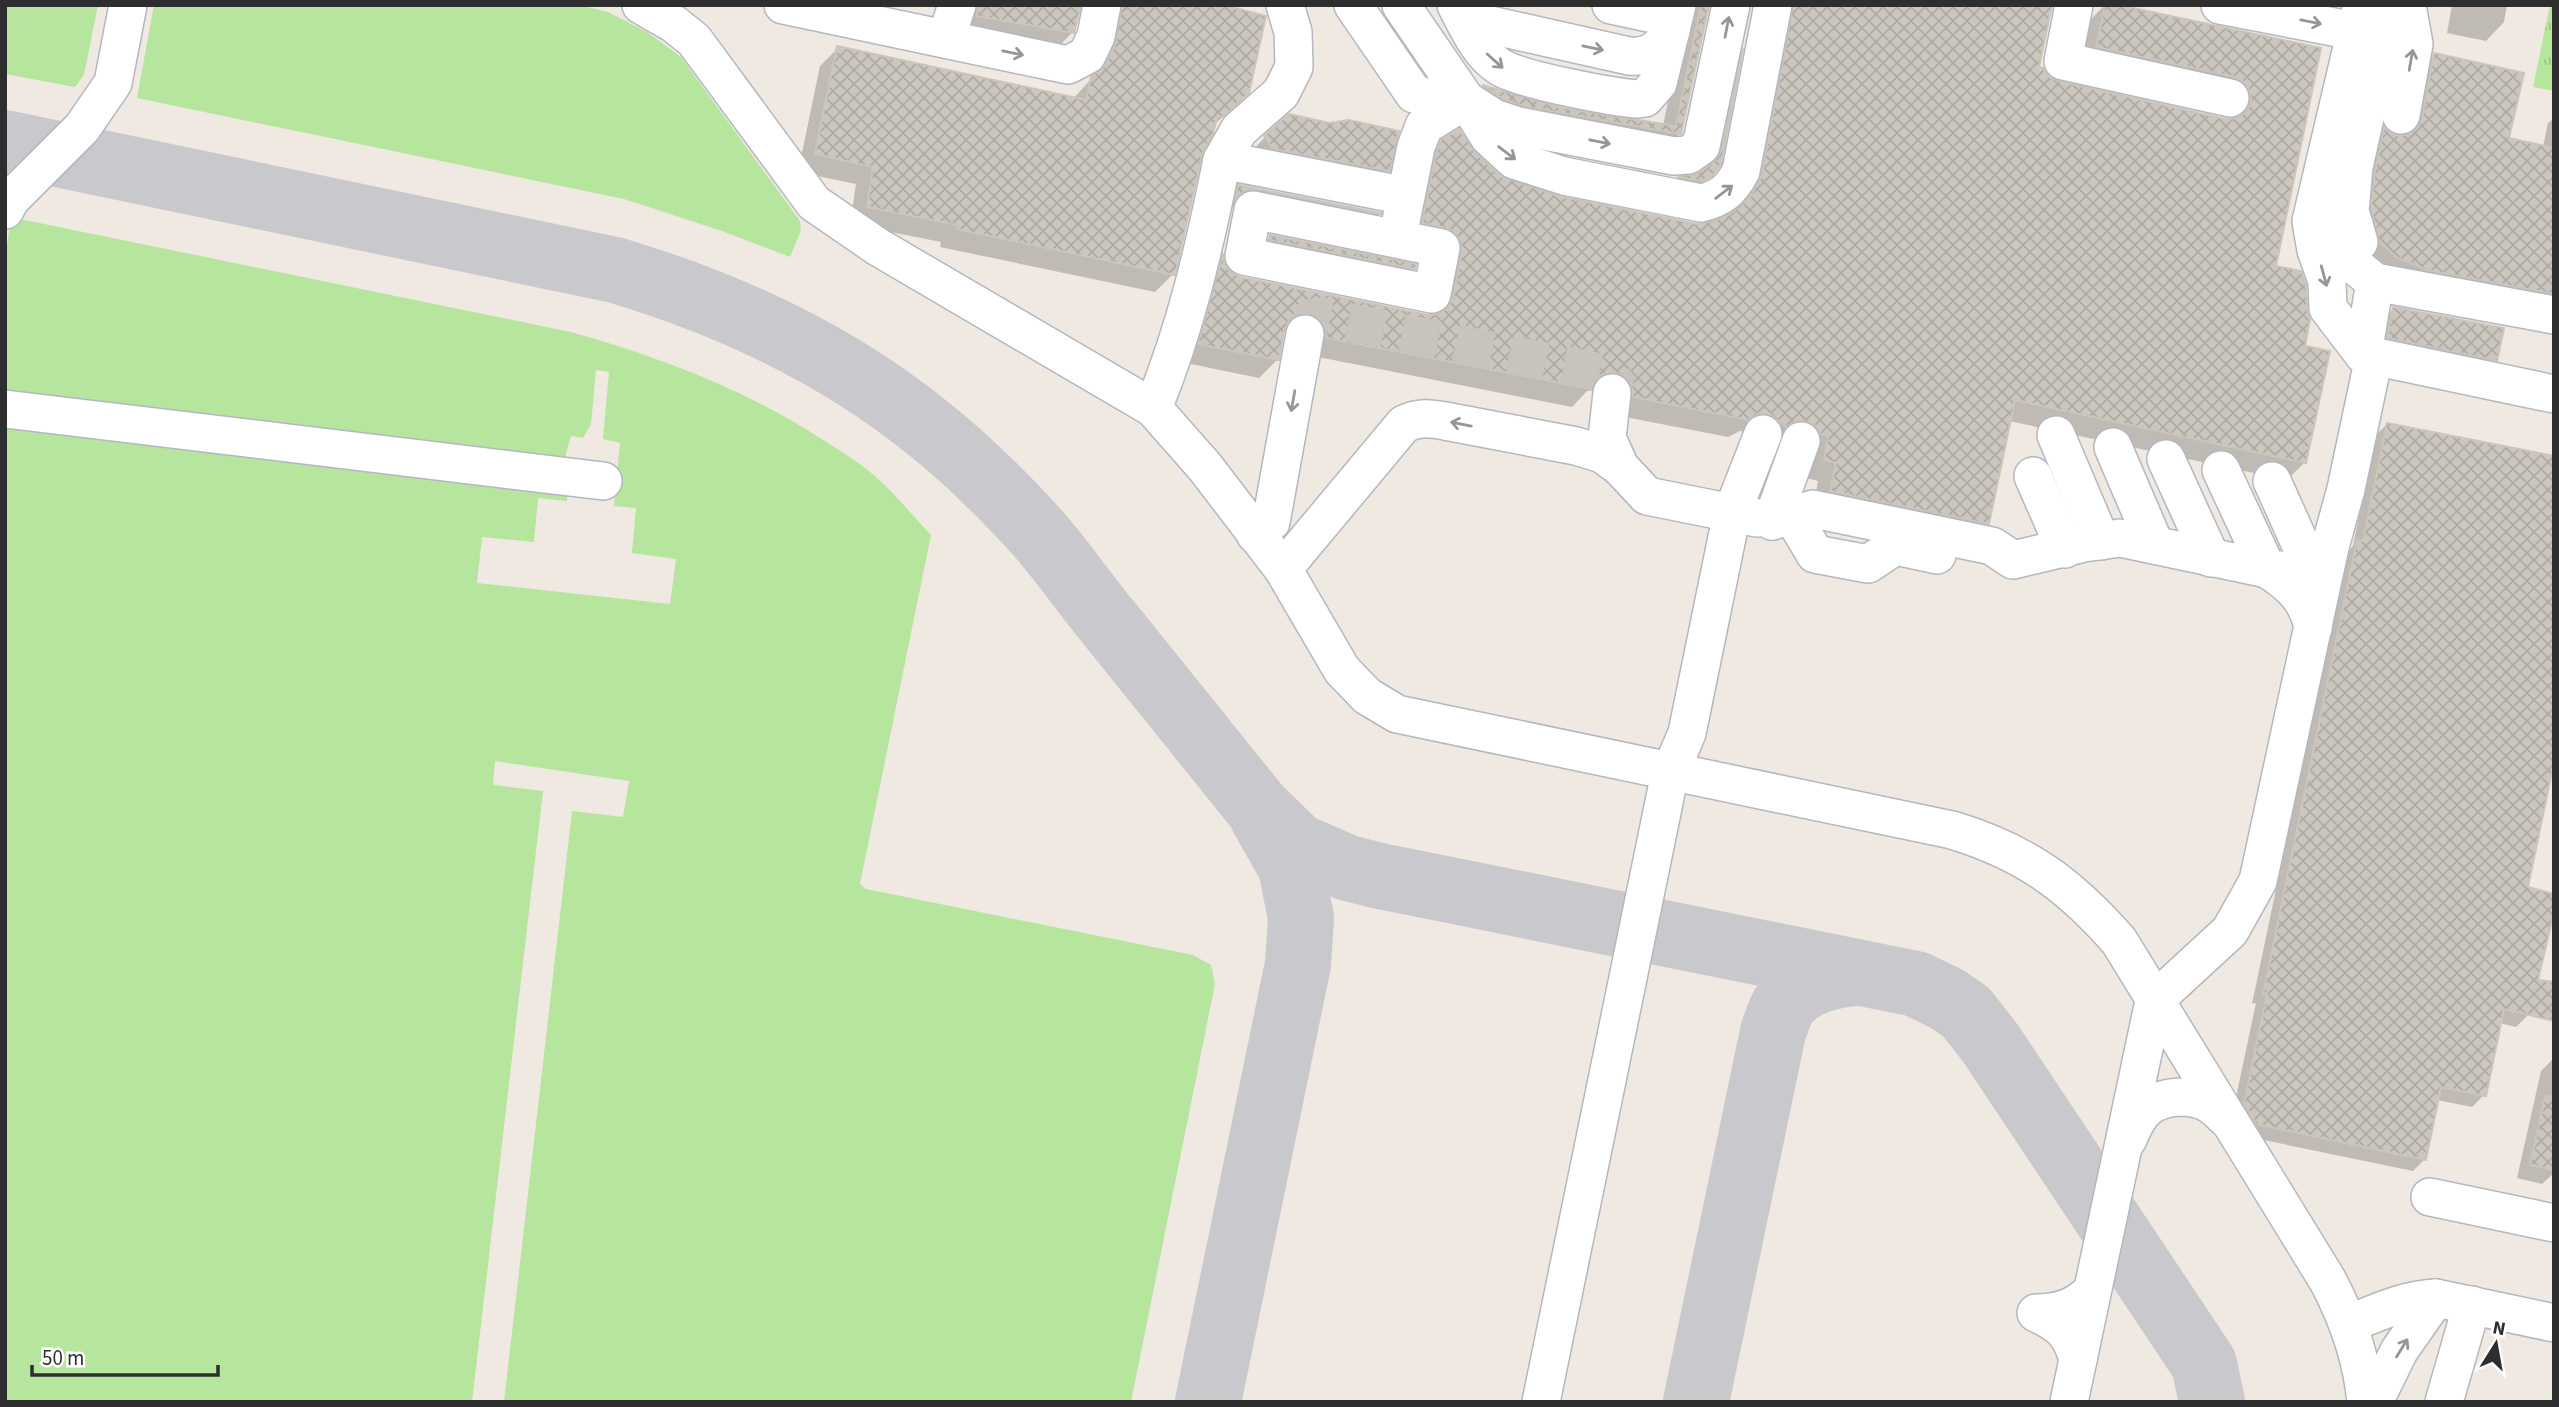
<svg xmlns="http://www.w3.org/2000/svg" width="2559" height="1407" viewBox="0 0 2559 1407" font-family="'Source Sans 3',sans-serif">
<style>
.grass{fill:#b6e59e}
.park{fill:url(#park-tufts)}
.shadow{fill:#0003}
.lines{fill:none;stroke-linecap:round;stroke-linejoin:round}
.taxiway{stroke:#c9c8cc;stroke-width:66}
.building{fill:url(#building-cross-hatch);stroke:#cbc5ba;stroke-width:2}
.minor-tunnel{stroke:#c8c4bd;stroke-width:37;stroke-dasharray:37 18;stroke-linecap:butt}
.minor-casing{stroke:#b4b7c1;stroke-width:40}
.minor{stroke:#fff;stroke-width:37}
.oneway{stroke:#969696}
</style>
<defs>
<pattern id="park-tufts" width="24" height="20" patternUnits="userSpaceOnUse" patternTransform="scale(1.75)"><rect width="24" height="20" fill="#b6e59e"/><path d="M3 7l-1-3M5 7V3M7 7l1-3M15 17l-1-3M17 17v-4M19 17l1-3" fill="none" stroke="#9dc588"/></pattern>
<pattern id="building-cross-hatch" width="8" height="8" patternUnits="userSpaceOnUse" patternTransform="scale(1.75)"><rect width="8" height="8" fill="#cbc7bf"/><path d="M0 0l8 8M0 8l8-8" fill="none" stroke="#afaba4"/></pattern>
</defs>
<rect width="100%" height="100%" fill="#efe9e1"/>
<g class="grass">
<path d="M5,5H98L84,75L75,87L5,74Z"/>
<path d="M154,5H579L608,12L647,32L681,57L800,221L801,230L790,257L722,231L624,199L137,98Z"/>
<path d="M15,218L571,332C659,357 742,388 820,438C839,450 859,462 876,477C896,495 913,516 931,535L860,884L866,889L1193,955L1211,965L1215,984L1131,1402H504L572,811L623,817L629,781L495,761L493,785L543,791L472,1402H5V413L568,482L567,501L538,498L534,542L482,537L477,583L670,604L676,559L632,553L636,508L614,506L620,443L603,439L609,372L596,370L591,424L583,438L571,436L564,461L5,401V260L9,231Z"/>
</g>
<path class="park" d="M2550,5H2554V91L2533,87Z"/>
<g class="shadow">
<path d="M975,5H1079L1073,32L1055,50L969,35Z"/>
<path d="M1095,5H1213L1229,111L1213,126L1200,155L1173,274L1155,292L940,247L941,242L850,224L856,184L798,172L820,66L838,48L1073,99L1091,79L1100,59Z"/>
<path d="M1687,5H1708L1679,134L1661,152L1466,104L1483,87L1562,109L1663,126Z"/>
<path d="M1765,5H2050L2037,69L2048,78L2058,83L2225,120H2233V111L2078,65L2088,22L2105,5H2111L2319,50L2274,267L2303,347L2305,462L2287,480L2009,421L1987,523L1969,541L1813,509L1818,481L1806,478L1789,439L1740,431L1728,437L1615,415L1596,390L1587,391L1572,407L1308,355L1289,331L1282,332L1277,360L1259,378L1181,362L1206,273L1222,257L1223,264L1228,273L1239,278L1428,316H1435L1444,271L1405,241L1423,160L1442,142L1473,153L1499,177L1559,198L1698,225L1725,219L1734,214L1744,195Z"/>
<path d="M2452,5H2507L2504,22L2486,41L2447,33Z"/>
<path d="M1741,53L1719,163L1691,194L1661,195L1678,178L1703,171L1726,68Z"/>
<path d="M2434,55L2507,140L2543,147L2548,123L2554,118V318L2362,259L2367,147L2384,129L2398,137H2405L2416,73Z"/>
<path d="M1265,137L1388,170L1374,184L1252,151Z"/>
<path d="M1239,186L1379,214L1361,232L1221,205Z"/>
<path d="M1270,237L1414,268L1395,287L1252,255Z"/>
<path d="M2394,309L2496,360L2482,374L2374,351L2380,322Z"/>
<path d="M2387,424L2526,888L2528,1015L2516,1027L2499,1023L2484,1095L2472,1107L2437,1100L2425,1159L2413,1171L2244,1136L2232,1116L2256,1003L2252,1004L2346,554L2353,546L2375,436Z"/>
<path d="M2554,1058V1173L2542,1184L2517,1178L2541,1071Z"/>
</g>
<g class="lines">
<g class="taxiway">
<path d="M5,143L615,270C729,304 836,353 929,429C967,459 1003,495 1036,531C1062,560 1084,593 1109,623C1158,684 1208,746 1258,808L1297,846L1348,868L1380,876L1916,984L1947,999L1966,1012L1991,1044L2204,1364L2212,1402"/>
<path d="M1208,1402L1298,964L1301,918L1291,867L1262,816"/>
<path d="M1696,1402L1773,1032C1776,1024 1779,1013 1784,1005C1800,982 1833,974 1860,973"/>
</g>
</g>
<g class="building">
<path d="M978,5H1081L1074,33L977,16Z"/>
<path d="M1122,5H1224L1266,16L1249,93L1223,117L1217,116L1213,134L1202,155L1175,275L956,229L957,225L867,207L873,167L815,154L837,46L1086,100L1091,77L1105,65L1115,45Z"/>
<path d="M1701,5H1709L1681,134L1523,106L1503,99L1482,85L1562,108L1676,126Z"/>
<path d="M1793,5H2052L2039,67L2043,68L2049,77L2058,81L2225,119L2237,118L2246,112L2251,102L2250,92L2245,83L2235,77L2096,47L2105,5H2119L2321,48L2276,266L2301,271L2306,285L2307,309L2310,319L2305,346L2330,351L2306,463L2015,400L1989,524L1830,491L1836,463L1824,460L1828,436L1820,434L1817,427L1809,422L1797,421L1786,427L1770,414L1759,413L1748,420L1633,397L1631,384L1625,377L1615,372L1603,374L1596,380L1592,389L1326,338L1325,328L1319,318L1308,313L1297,315L1289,321L1284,330L1279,360L1198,344L1223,253L1224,263L1230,271L1240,277L1428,315L1438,314L1447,308L1453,298L1462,252L1461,242L1455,233L1446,228L1422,223L1436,153L1441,140L1459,129L1475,152L1500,176L1558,196L1697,224L1714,221L1730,214L1750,197L1762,175Z"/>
<path d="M1743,48L1721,164L1712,176L1702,181L1677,177L1700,172L1713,163L1721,151Z"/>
<path d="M2434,53L2524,73L2509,138L2554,148V294L2427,270L2396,257L2379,241L2371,209L2375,170L2384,127L2388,131L2398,136L2409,134L2417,128L2422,119Z"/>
<path d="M1289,114L1329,123L1349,120L1399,131L1390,171L1273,149L1264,136Z"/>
<path d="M1238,185L1381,213V214L1257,189L1246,190L1235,200Z"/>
<path d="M1270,235L1416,264L1415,269L1269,240Z"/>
<path d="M2393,307L2504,328L2497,361L2387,338Z"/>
<path d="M2387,423L2554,456V762L2528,887L2554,894V912L2538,980L2554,982V1021L2504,1009L2486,1096L2441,1087L2426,1160L2256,1124L2244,1104L2267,993L2263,994L2357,540L2363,541Z"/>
<path d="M2545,1096L2554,1097V1170L2530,1165Z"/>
</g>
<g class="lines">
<path class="minor-tunnel" d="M1305,334L1312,317L1320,316L1610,374L1615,380L1612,393"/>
<g class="minor-casing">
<g id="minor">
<path d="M641,5L674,24L694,40L814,203L878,247L1153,408C1186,328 1205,245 1222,160L1391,193"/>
<path d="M783,5L1068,65L1087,55L1096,36L1102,5"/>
<path d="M1353,5L1414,94L1439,100H1466L1494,118L1518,126L1674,156L1688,155L1701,146L1731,5"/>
<path d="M1401,5L1466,100L1489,137L1514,160L1564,176L1701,203C1722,198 1731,190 1741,171L1773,5"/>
<path d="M1456,5C1467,26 1479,54 1500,67C1521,80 1611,97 1638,99L1645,98L1658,83L1677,5"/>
<path d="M1461,5L1486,24L1629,56C1651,58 1660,48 1671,31"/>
<path d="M1611,5L1648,13L1674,5"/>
<path d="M2074,5L2063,61L2230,98"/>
<path d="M2220,5L2380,36"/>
<path d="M2362,5L2311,221L2316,250L2327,281L2328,308L2363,354L2375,282"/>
<path d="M946,39L957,5"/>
<path d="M2401,115L2414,44L2407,5"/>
<path d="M1222,160L1239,130L1281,93L1294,67L1293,32L1285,5"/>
<path d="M2331,208L2335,237L2349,261L2375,282L2554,315"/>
<path d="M5,210L11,199L82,128L113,83L128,5"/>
<path d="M1253,210L1441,248L1432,294L1244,256Z"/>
<path d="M1400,226L1416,147L1424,126L1466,100"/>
<path d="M2359,242L2350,211L2354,167L2390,5"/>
<path d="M2363,354L2554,394"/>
<path d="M1612,393L1607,438L1620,467L1647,496L1757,518"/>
<path d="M1153,408L1205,467L1283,569L1342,670L1367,696L1397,714L1952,830C2025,852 2069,884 2119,941L2328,1281C2348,1319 2362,1359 2366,1402"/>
<path d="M5,409L603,481"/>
<path d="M2056,435L2101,541"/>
<path d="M2113,447L2155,545"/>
<path d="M2166,459L2211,558"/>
<path d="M2221,470L2267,569"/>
<path d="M2033,476L2065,549"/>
<path d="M2272,481L2311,568"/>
<path d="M1772,521L1813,509L1992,546L2013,560L2084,543L2120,538L2267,569"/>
<path d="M1772,521L1801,441"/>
<path d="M1799,527L1815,554L1868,564L1895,546L1937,555"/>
<path d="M1255,534L1271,522L1305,334"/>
<path d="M1283,569L1404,424C1419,417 1429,418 1445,421L1576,446L1602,454L1620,467"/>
<path d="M2313,628C2308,600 2291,584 2267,569C2297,572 2312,573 2330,547"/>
<path d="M2128,1139C2139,1112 2149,1099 2179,1097C2190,1097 2202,1099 2211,1105C2217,1109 2222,1115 2228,1120"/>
<path d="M2430,1197L2554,1223"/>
<path d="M2348,1324C2377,1313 2405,1299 2436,1298L2554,1323"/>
<path d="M2078,1360C2071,1334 2061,1324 2036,1313C2060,1313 2076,1307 2092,1291"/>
<path d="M1541,1402L1670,773L1687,733L1732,513L1763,434"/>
<path d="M2069,1402L2154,1001L2230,931L2258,881L2330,547L2346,489L2374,357"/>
<path d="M2374,1402L2399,1351L2436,1298"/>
<path d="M2444,1402L2472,1305"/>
</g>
</g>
<use href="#minor" class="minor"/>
</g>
<defs><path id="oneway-shaft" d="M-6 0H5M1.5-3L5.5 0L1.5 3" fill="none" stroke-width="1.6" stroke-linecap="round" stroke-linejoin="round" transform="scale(1.75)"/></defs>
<g class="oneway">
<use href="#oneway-shaft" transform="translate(2311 22) rotate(11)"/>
<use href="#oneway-shaft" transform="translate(1727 27) rotate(-79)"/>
<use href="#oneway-shaft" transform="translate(1593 48) rotate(12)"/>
<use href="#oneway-shaft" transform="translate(1013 53) rotate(12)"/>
<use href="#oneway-shaft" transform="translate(2411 60) rotate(-80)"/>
<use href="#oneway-shaft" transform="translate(1495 61) rotate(42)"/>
<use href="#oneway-shaft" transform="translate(1600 142) rotate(11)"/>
<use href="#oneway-shaft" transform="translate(1507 153) rotate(37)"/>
<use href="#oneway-shaft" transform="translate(1724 192) rotate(-37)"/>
<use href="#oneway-shaft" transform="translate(2324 276) rotate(75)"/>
<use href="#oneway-shaft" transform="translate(1293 401) rotate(100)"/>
<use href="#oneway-shaft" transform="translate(1461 424) rotate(-169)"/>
<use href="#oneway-shaft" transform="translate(2402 1348) rotate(-58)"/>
</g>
<rect width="2559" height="1407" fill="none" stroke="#2e2e2e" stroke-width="14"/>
<g transform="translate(2496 1344) rotate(11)" stroke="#ffffff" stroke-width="5" paint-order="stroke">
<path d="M0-5L12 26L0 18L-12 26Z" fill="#2e2e2e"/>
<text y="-10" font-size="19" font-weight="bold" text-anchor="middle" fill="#2e2e2e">N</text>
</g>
<path d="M32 1365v10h186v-10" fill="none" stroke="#2e2e2e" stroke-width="3.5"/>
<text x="42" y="1365" font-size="21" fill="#2e2e2e" stroke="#ffffff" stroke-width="5" paint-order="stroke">50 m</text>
</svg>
